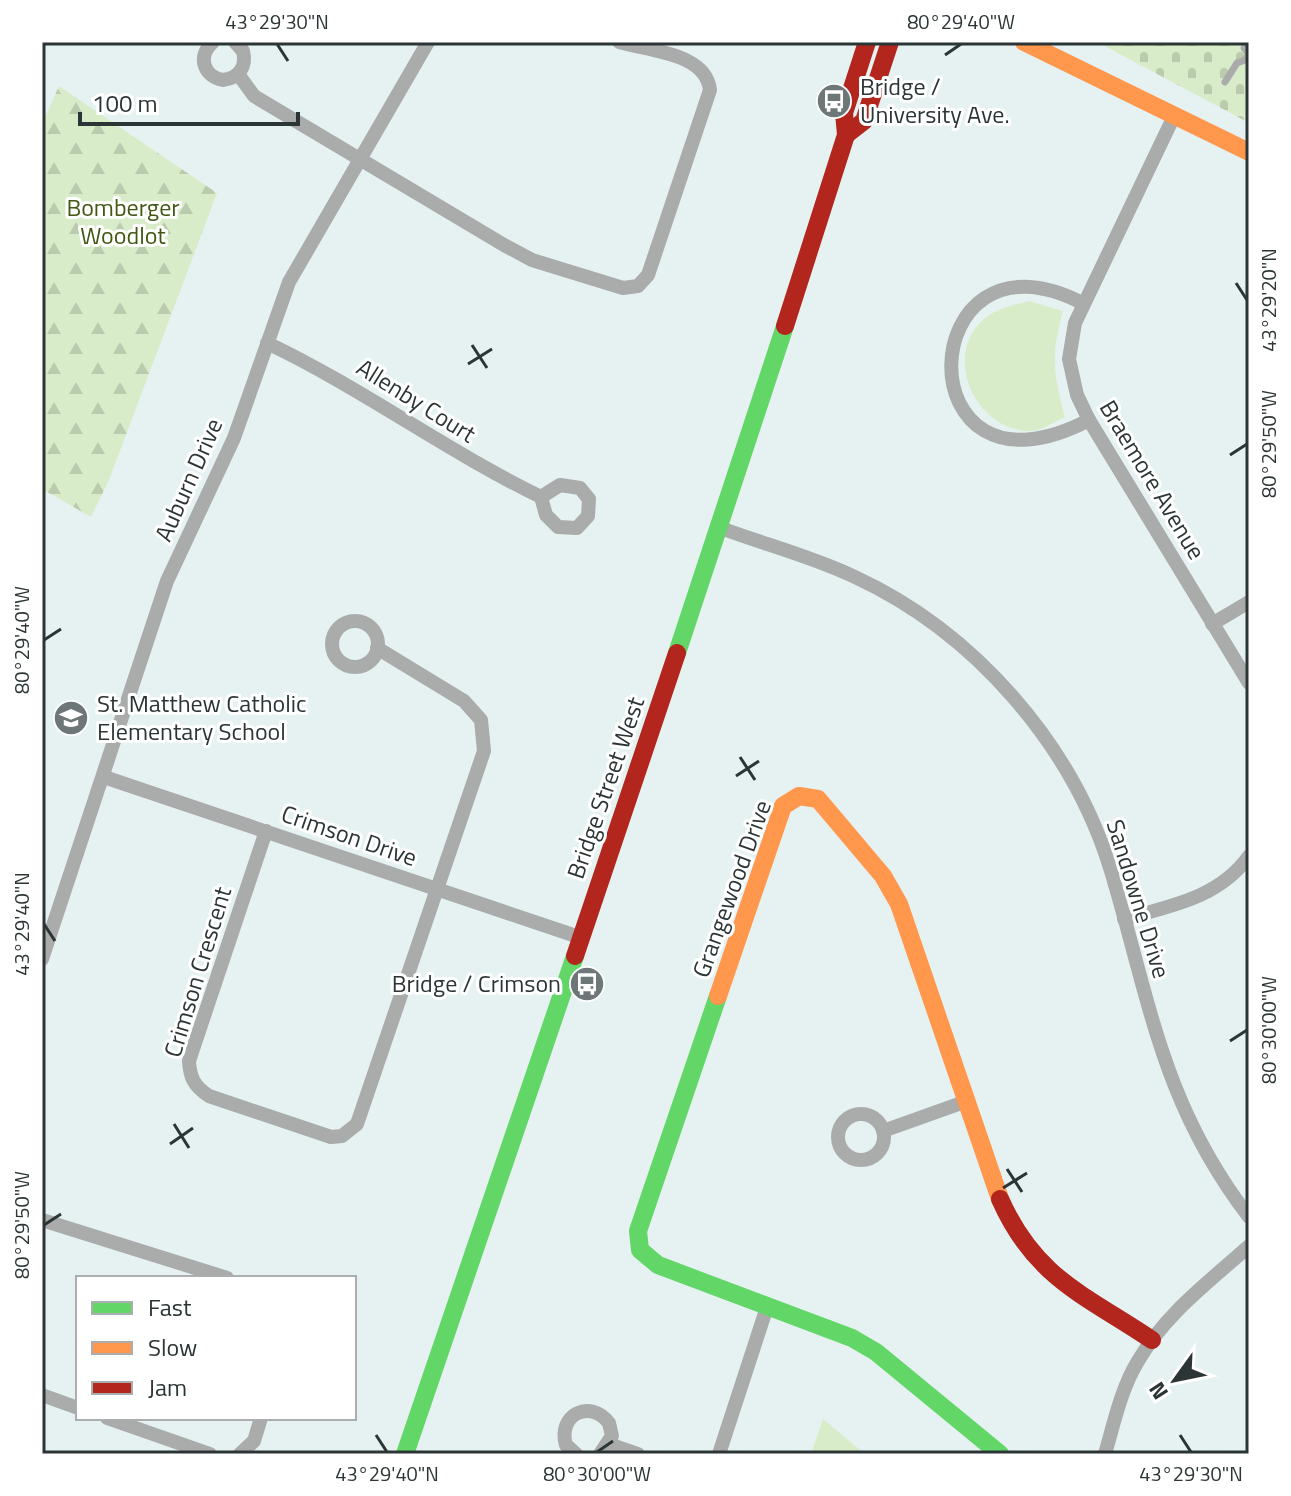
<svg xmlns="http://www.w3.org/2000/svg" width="1291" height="1496" viewBox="0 0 1291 1496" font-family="'Titillium Web',sans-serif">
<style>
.green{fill:#d9ecca}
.forest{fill:url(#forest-firs)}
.cemetery{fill:url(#cemetery-stones)}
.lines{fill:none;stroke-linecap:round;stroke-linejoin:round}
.lane{stroke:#a9acab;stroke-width:7}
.street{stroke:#a9acab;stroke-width:14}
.fast{stroke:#63d668;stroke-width:18}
.slow{stroke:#ff974d;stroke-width:18}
.jam{stroke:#b3261e;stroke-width:18}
.ticks{fill:none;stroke:#2c3535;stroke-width:3}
.labels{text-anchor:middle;stroke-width:6;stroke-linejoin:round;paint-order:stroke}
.poi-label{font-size:24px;fill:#2c3535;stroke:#fff;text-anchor:start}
.park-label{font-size:24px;fill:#425712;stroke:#fff}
.street-label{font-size:24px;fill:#2c3535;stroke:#fff}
.neatline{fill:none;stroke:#2c3535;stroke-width:3}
.ticks-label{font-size:20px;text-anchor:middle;fill:#2c3535}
</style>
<defs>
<pattern id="forest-firs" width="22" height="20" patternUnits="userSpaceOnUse" patternTransform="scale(2)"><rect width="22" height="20" fill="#d9ecca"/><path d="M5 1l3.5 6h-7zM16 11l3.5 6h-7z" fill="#bacbae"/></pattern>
<pattern id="cemetery-stones" width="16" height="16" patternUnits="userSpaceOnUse" patternTransform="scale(2)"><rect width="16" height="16" fill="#d9ecca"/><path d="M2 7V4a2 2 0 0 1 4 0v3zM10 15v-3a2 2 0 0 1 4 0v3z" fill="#bacbae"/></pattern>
</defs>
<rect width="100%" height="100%" fill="#e6f2f2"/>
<g class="green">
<path d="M1029,301L1063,311C1051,354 1053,374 1065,417C1055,421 1041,431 1031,431C976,432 941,356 984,319C997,308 1014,305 1029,301Z"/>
<path d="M823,1419L865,1454H811Z"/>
</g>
<path class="forest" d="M59,86L217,193L109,480L91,517L42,489V124Z"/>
<path class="cemetery" d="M1097,42H1249V123Z"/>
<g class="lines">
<path class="lane" d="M1225,82L1237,63L1245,60L1249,54L1244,48L1247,42"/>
<g class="street">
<path d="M213,42C197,56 203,76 223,80C239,78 247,67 243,51L235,42"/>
<path d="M238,74L254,96L504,245L532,260L623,288L638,286L648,275L710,90C706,53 650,51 619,42"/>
<path d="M1175,114L1075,323L1069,359L1077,395L1089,420L1249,683"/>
<path d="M1082,303C912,215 901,518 1089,420"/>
<path d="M267,343C362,388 446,451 541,497L546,515L558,527L577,528L588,516L589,499L580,488L560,485L541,497"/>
<path d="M718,527C763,544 811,556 855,577C974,632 1073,745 1111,871C1150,1001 1162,1104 1249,1217"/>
<circle cx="355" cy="644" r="23"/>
<path d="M1212,624L1249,602"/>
<path d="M104,777L579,937"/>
<path d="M266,831L189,1061C190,1078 194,1086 209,1096L331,1137L342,1136L357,1124L484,751L481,720L464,701L377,648"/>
<path d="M1124,919C1170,906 1219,898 1249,856"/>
<path d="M42,959L167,581L234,438L289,282L428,42"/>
<circle cx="861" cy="1137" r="23"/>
<path d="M883,1131L967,1101"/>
<path d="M42,1220L227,1278"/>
<path d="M42,1395L78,1408"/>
<path d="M107,1418L210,1454"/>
<path d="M609,1444L638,1454"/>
<path d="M240,1454L254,1441L261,1418"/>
<path d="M576,1454L566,1445C557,1415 590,1398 609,1423L612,1436L600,1454"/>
<path d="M719,1454L767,1307"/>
<path d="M1105,1454C1114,1423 1121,1389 1138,1361C1166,1313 1209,1282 1249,1246"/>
</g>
<g class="fast">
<path d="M677,653L785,326"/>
<path d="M718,996L638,1231L640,1250L658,1265L852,1338L876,1352L1000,1454"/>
<path d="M405,1454L575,956"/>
</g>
<g class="slow">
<path d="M1024,42L1249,152"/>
<path d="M718,996L783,806L799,796L818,799L883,876L899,904L1000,1199"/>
</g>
<g class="jam">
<path d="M846,135L864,121L890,42"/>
<path d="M785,326L846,135L844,113L867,42"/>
<path d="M575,956L677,653"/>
<path d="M1000,1199C1035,1278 1085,1295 1152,1340"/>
</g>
</g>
<path class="ticks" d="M277,44L288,61M945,55L961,44M1236,283L1247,300M472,345L487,368M468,364L492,349M1230,455L1247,444M44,640L61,629M740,757L755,780M736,776L759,761M44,924L55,941M1230,1041L1247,1030M174,1124L189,1148M170,1144L193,1128M1007,1169L1022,1192M1003,1188L1027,1173M44,1225L61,1214M376,1435L387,1452M1180,1435L1191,1452M597,1452L613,1441"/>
<defs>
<g id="bus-disc" transform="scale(1.8)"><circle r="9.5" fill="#6d7777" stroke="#fff"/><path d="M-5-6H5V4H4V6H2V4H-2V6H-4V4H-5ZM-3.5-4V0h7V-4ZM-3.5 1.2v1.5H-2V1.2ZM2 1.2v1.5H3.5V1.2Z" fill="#fff"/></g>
<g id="school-disc" transform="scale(1.8)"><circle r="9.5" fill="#6d7777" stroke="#fff"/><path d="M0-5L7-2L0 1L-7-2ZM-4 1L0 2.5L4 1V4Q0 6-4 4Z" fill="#fff"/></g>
</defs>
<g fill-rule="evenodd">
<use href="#bus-disc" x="834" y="101"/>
<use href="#school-disc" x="71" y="718"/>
<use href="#bus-disc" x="587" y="984"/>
</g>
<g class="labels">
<g class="poi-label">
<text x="860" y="95">Bridge /<tspan x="860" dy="28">University Ave.</tspan></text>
<text x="97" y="712">St. Matthew Catholic<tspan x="97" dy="28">Elementary School</tspan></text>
<text x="561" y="992" text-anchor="end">Bridge / Crimson</text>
</g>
<g class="park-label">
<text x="123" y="216">Bomberger<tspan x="123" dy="28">Woodlot</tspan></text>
</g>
<g class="street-label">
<text transform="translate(416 401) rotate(32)" y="8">Allenby Court</text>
<text transform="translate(189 480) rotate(-66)" y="8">Auburn Drive</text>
<text transform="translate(1152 480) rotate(59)" y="8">Braemore Avenue</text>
<text transform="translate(606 788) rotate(-71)" y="8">Bridge Street West</text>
<text transform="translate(349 836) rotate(19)" y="8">Crimson Drive</text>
<text transform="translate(732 889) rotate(-70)" y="8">Grangewood Drive</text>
<text transform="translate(1138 899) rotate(73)" y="8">Sandowne Drive</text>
<text transform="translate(198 972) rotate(-73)" y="8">Crimson Crescent</text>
</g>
</g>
<rect width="1291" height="1496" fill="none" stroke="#ffffff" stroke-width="88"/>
<rect x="76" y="1276" width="280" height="144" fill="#ffffff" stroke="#abaeae" stroke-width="2"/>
<rect x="92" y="1302" width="40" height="12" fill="#63d668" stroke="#abaeae" stroke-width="2"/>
<text x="148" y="1316" font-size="24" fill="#2c3535">Fast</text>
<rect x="92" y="1342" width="40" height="12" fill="#ff974d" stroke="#abaeae" stroke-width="2"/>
<text x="148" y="1356" font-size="24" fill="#2c3535">Slow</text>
<rect x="92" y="1382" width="40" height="12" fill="#b3261e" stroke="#abaeae" stroke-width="2"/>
<text x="148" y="1396" font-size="24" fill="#2c3535">Jam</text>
<g transform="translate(1175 1380) rotate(237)" stroke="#ffffff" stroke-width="6" paint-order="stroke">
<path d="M0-6L14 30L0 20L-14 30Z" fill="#2c3535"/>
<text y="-12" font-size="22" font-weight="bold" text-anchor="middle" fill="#2c3535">N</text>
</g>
<path d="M80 112v12h218v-12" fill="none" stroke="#2c3535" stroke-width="4"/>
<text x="92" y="112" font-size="24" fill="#2c3535" stroke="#ffffff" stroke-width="6" paint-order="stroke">100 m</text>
<rect x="44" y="44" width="1203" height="1408" class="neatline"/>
<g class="ticks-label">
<text x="277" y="29">43°29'30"N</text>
<text x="961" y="29">80°29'40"W</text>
<text transform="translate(1269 300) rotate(-90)" y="7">43°29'20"N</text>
<text transform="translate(1269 444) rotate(-90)" y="7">80°29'50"W</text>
<text transform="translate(22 640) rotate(-90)" y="7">80°29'40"W</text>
<text transform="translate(22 924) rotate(-90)" y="7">43°29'40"N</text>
<text transform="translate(1269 1030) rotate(-90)" y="7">80°30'00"W</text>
<text transform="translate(22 1225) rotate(-90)" y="7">80°29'50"W</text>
<text x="387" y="1481">43°29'40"N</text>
<text x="597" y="1481">80°30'00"W</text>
<text x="1191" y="1481">43°29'30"N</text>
</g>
</svg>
